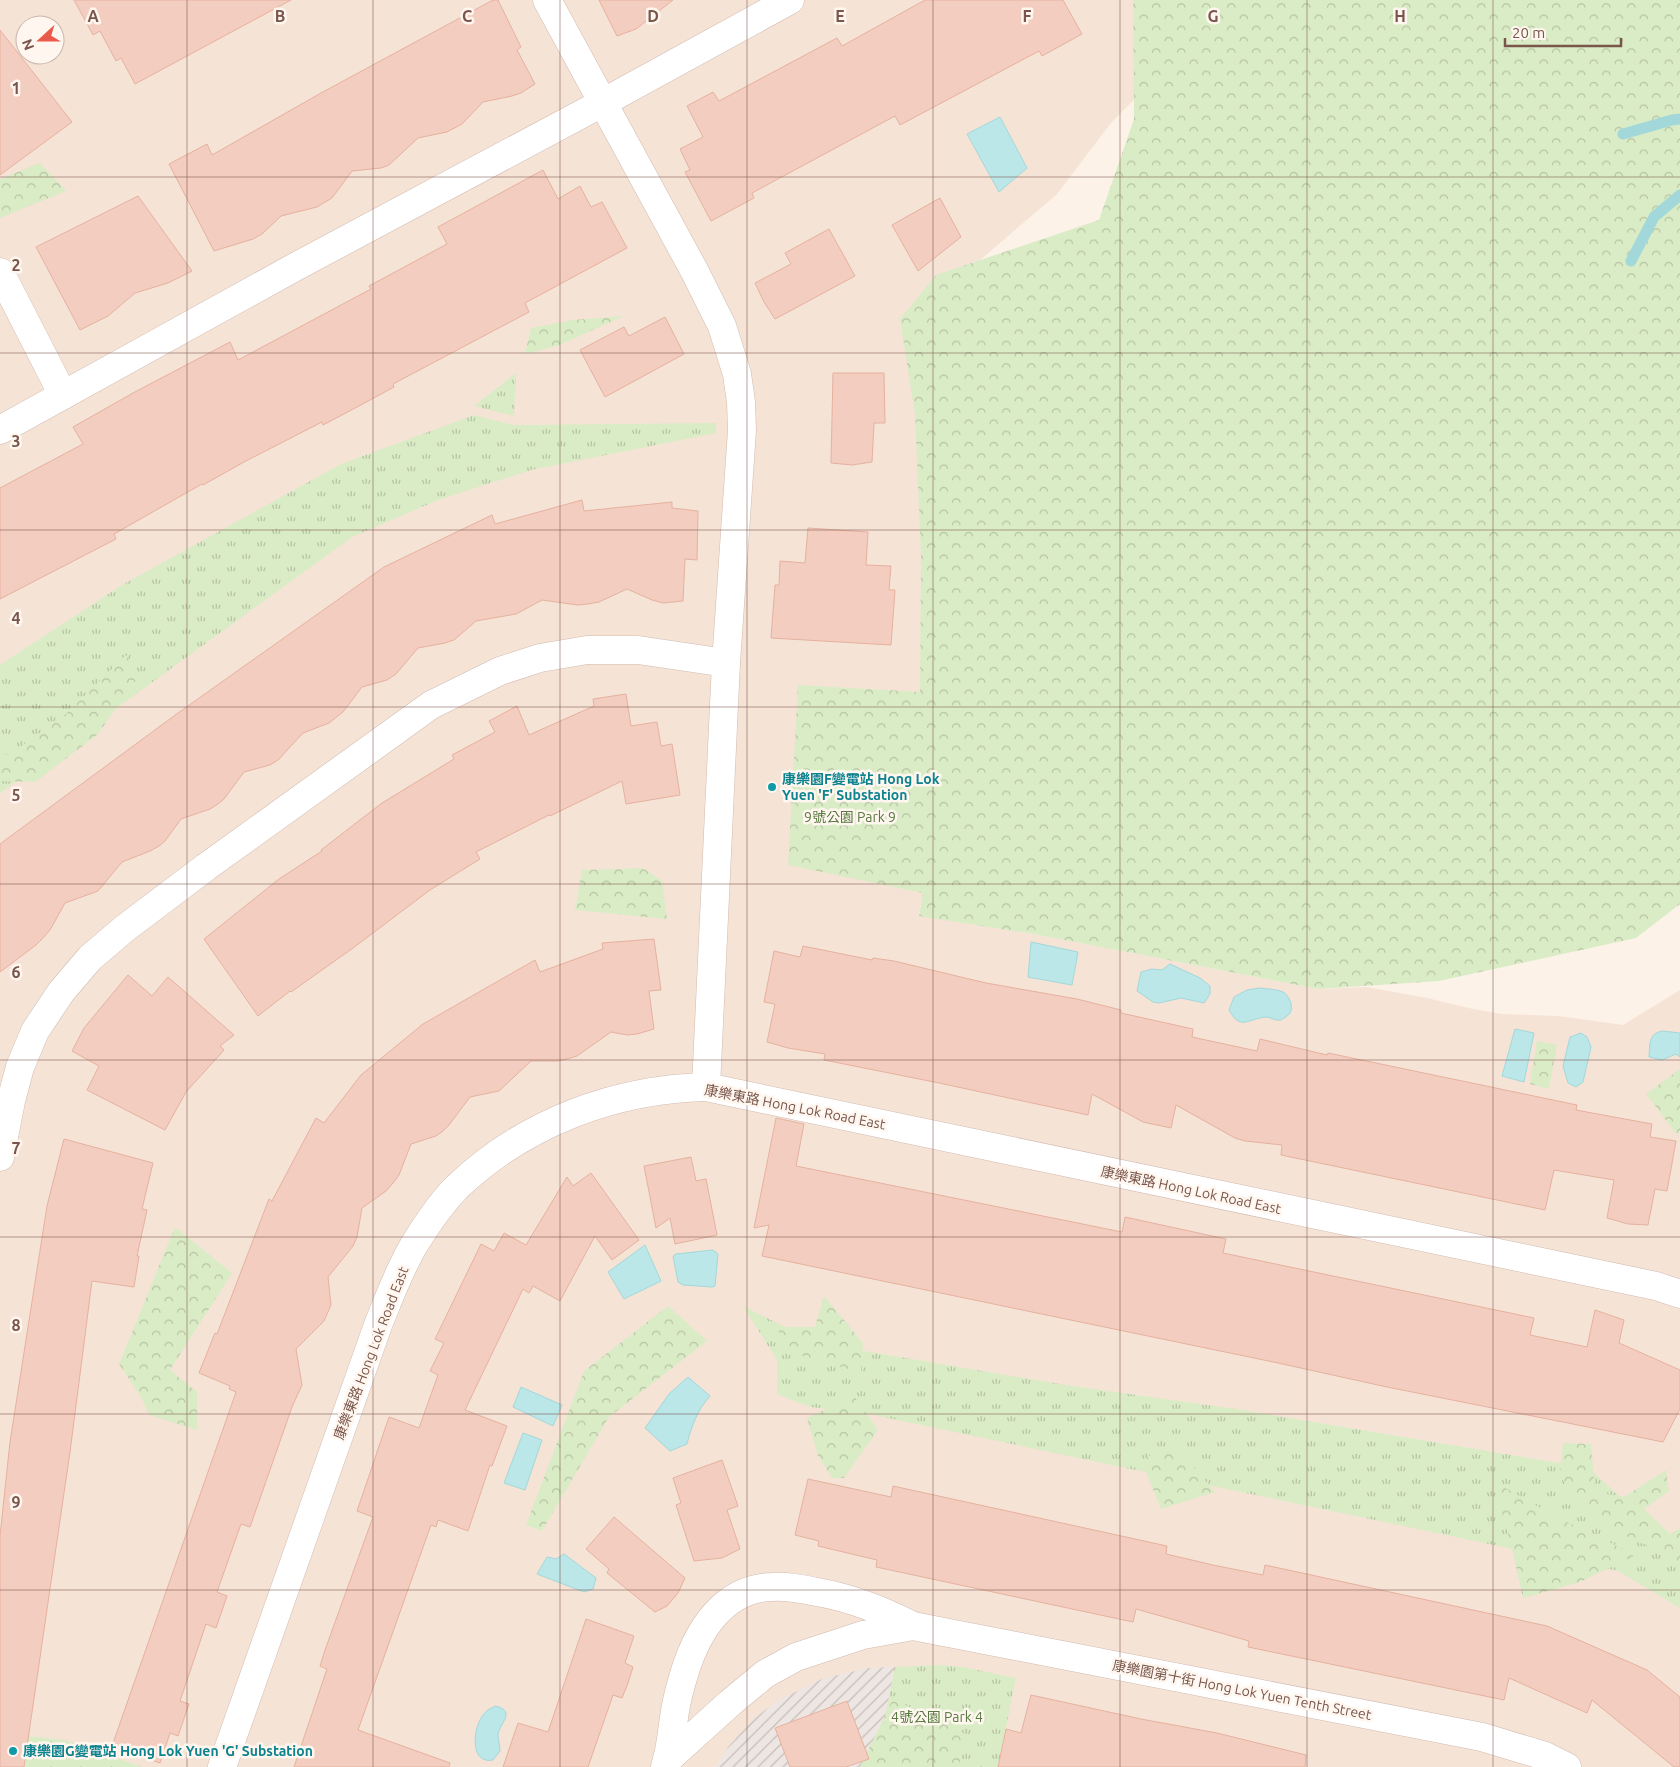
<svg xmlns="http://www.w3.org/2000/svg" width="1680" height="1767" viewBox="0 0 1680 1767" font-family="Ubuntu,'Noto Sans TC',sans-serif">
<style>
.residential{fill:#f5e3d6;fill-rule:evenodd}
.industrial{fill:url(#industrial-furrows)}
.grass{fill:url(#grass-tufts)}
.forest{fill:url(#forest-crowns)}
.water{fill:#bce7e8;stroke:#a2d8da}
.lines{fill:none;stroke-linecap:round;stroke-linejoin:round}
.stream{stroke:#a2d8da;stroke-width:11}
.building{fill:#f3cdbf;stroke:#e6b19f}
.minor-casing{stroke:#d3bbb0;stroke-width:29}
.minor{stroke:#fff;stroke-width:28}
.grid{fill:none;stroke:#79554b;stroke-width:1;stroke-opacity:0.55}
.culture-dot{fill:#0f9aa8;stroke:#fff7ef;stroke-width:2}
.labels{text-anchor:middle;stroke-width:5;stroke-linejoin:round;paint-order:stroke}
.culture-label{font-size:14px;font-weight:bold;fill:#0d838f;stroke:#fff7ef;text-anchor:start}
.park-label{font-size:14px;fill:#587940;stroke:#fff7ef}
.street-label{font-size:14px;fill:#79554b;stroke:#fff7ef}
.grid-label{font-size:16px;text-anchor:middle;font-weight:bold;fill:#79554b;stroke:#fff7ef;stroke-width:5;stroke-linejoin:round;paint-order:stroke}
</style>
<defs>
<pattern id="industrial-furrows" width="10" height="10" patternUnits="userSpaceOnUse" patternTransform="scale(1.25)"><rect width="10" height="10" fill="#eee6e2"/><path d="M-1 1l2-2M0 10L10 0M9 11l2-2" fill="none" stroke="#c6bdb9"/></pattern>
<pattern id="grass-tufts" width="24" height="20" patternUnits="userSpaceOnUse" patternTransform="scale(1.25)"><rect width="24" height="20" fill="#daecc6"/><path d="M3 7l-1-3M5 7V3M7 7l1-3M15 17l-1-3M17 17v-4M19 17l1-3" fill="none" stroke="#b6c2a3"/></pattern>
<pattern id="forest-crowns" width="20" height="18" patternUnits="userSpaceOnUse" patternTransform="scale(1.25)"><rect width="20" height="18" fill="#daecc6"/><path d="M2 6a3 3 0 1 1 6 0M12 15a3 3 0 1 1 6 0" fill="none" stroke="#b6c2a3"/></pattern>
</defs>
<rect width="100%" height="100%" fill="#fdf2e8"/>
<path class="residential" d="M0,0H1233L1111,123L1057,194L944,291L923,893L919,915L1033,934L1318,989L1367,987L1427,998L1473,1009L1502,1014L1558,1016L1623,1025L1680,990V1767H0ZM25,25H55V55H25Z"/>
<path class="industrial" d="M895,1667L875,1767H716L728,1747L754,1718L781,1699L822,1679L834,1676L868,1668Z"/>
<g class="grass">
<path d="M516,373L514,416L474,406Z"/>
<path d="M474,415L513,425L716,423V433L531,470L438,500L352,537L0,793V665L122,585L341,464Z"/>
<path d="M743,1306L817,1343L1072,1386L1236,1409L1589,1468L1680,1553V1608L1618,1571L859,1412L810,1407L777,1394V1360Z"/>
<path d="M936,1665L963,1667L1016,1678L998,1767H875L895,1667Z"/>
<path d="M28,1736L65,1740L142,1767H25Z"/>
</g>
<g class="forest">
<path d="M1133,0H1680V904L1636,938L1439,981L1318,989L1033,934L919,916L923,893L788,865L798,685L920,692L921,555L915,415L900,319L936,275L1099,220L1134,119Z"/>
<path d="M40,163L66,191L0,218V179Z"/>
<path d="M624,316L557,346L525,354L531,328L573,320Z"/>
<path d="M126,655L139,676L97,735L35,782L0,781V755L10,754L66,714Z"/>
<path d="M643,868L662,881L667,919L575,910L582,870Z"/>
<path d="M1537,1041L1557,1045L1549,1089L1530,1084Z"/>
<path d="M1680,1069V1130L1677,1135L1646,1094Z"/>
<path d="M175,1227L232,1273L170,1370L197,1392V1430L149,1415L142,1399L119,1364Z"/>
<path d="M824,1296L863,1343L861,1373L789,1352L776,1327H815Z"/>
<path d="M668,1306L707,1341L609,1417L542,1531L526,1525L584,1371Z"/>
<path d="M854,1396L878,1430L844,1478H832L818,1456L807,1418Z"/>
<path d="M1563,1443L1591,1444L1595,1492L1624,1497L1666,1470L1669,1491L1644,1509L1670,1534L1680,1528V1562L1599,1523L1559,1476Z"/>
<path d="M1174,1444L1215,1492L1161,1509L1141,1460Z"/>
<path d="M1493,1481L1556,1517L1636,1555L1580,1582L1523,1598L1511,1545Z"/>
<path d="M893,1699L965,1734L959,1767H860Z"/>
</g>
<g class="water">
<path d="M1000,117L1027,168L999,192L967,134Z"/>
<path d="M1031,942L1078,952L1072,985L1028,977Z"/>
<path d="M1170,964L1200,978L1210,986V994L1204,1003L1181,998L1159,1003L1153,1002L1137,991L1141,972L1152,969L1162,970Z"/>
<path d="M1259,988C1267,989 1276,989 1283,992C1289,995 1294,1007 1290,1013C1288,1016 1284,1018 1281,1020C1275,1021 1271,1017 1265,1017C1248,1019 1240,1031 1229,1010L1234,997L1247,990Z"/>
<path d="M1515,1029L1534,1033L1524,1082L1502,1076Z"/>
<path d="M1663,1031L1680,1033V1057L1676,1054L1662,1060L1649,1057C1650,1045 1648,1033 1663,1031Z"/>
<path d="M1581,1033L1587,1037L1591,1047L1583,1082L1576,1087L1568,1083L1563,1066L1570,1037Z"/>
<path d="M645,1245L661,1281L624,1299L608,1272Z"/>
<path d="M713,1250L718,1254L715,1286L712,1287L683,1285L678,1282L673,1256L676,1254Z"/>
<path d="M688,1377L710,1396C698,1409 691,1427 687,1444L670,1451L645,1428L669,1394Z"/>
<path d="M521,1387L562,1405L553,1426L513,1407Z"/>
<path d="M523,1433L542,1440L525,1490L504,1483Z"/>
<path d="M564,1554L596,1578L593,1589L584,1592L537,1574L547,1557L556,1559Z"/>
<path d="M495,1706C518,1711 498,1725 498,1735C498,1740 500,1745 500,1751L493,1760C467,1765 473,1720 488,1710C490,1708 493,1708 495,1706Z"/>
</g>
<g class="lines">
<g class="stream">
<path d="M1623,134L1672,120L1680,119"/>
<path d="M1631,261L1654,217L1680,195"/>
</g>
</g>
<g class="building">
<path d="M74,0H291L135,84L121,58L116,61L100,31L93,35Z"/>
<path d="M493,0H498L521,47L517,50L535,84L521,93L512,96L483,102L462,124L447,132L418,138L389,165L381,168L352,171L332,198L317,207L281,216L262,234L253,239L214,251L169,164L207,144L212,155L321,93Z"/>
<path d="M599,0H673L636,29L617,36Z"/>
<path d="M925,0H1063L1082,34L1042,56L1039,51L900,125L895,116L752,193L754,198L711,221L685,172L690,170L680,149L703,137L687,106L713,92L719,101L837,38L842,46Z"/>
<path d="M0,30L72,122L0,175Z"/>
<path d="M543,170L558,199L580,186L591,207L602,202L627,248L525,303L529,312L393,384L394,387L359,406L323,425L322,422L244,462L203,485L202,484L114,534L116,539L0,599V488L83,444L73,427L133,393L230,342L238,360L371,289L369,286L447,244L438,227Z"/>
<path d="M138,196L192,271L168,283L135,293L108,316L80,330L36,247Z"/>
<path d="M940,198L961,237L918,271L892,225Z"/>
<path d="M829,229L855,276L775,319L764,302L755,283L791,264L785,253Z"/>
<path d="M665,317L684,354L605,397L580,350L624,327L629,336Z"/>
<path d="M833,373H884L885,423H874L872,462L852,465L831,463Z"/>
<path d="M582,500L584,511L672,502V508L698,511L697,560L685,559L683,601L663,603L652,600L627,589L599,602L588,604L578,605L542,600L516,614L476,621L454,640L445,643L418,648L396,674L387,680L362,687L343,712L329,723L303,733L278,760L270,765L244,772L224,799L218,804L210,809L181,819L165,841L159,846L150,851L122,862L98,891L65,903L50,930L43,938L36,945L0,972V844L178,713L384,567L492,515L495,524Z"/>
<path d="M808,528L868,532L866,565L891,566L889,590H895L891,645L771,638L775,585H779L780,561L805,563Z"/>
<path d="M626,694L631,726L657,722L661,746L672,744L680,795L626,804L622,781L550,816L549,815L476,852L480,859L430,890L353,948L291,992L290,991L258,1016L204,939L279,879L322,851L321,850L382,803L454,759L452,755L495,732L489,721L517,706L529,735L594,706L593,699Z"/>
<path d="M654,939L661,990L649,991L654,1029L637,1034L627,1035L611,1032L577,1056L567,1059L557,1061H531L499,1091L470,1097L449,1125L443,1131L436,1136L411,1144L399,1175L393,1183L386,1191L362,1208L357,1237L353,1246L328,1277L331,1305L324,1321L296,1349L302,1385L292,1407L250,1527L241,1524L217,1592L227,1596L216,1628L206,1624L180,1701L189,1704L178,1736L170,1733L160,1763L112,1746L236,1392L229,1389L230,1386L199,1373L215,1333L217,1334L269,1199L272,1201L316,1118L324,1123L361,1075L423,1024L535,960L540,972L603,949L602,943Z"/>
<path d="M803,946L872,960L873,958L894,961L986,983L1077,999L1121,1010V1013L1193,1029L1192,1037L1257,1051L1260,1039L1327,1055L1328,1053L1577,1105L1576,1110L1652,1124L1650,1137L1676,1141L1667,1191L1655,1189L1648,1225L1628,1224L1607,1218L1614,1180L1554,1170L1545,1210L1281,1155L1282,1145L1245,1141L1235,1138L1176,1105L1171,1128L1143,1122L1092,1094L1088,1115L939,1083L824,1060L825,1054L788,1048L767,1042L775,1004L764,1002L774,951L800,957Z"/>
<path d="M128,975L152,996L168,977L234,1035L220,1046L224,1050L186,1092L165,1130L87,1090L99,1066L72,1051L84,1028Z"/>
<path d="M776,1118L804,1124L796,1166L1122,1232L1125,1217L1226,1239L1223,1253L1534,1318L1530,1335L1587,1347L1595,1310L1624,1320L1619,1343L1680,1370V1409L1663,1442L1387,1387L1278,1363L762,1256L769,1225L754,1228Z"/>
<path d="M64,1139L153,1163L142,1209L147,1210L137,1256H139L134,1287L92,1281L70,1452L24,1767H0V1536L10,1442L47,1206Z"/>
<path d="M691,1157L696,1181L706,1179L717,1235L675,1244L670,1218L656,1228L644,1166Z"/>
<path d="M591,1173L639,1240L612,1260L595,1236L560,1301L533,1286L529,1293L523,1289L465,1410L507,1426L492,1466L490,1465L468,1531L438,1520L436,1527L431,1525L358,1730L450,1763L449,1767H294L327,1669L320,1666L325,1650L373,1517L357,1511L389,1417L419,1428L438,1375L430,1371L444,1343L435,1339L481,1244L494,1251L504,1233L526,1245L567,1177L573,1186Z"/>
<path d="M722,1460L738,1506L727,1510L740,1549L722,1558L694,1561L676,1505L681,1503L673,1478Z"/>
<path d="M808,1479L891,1497L893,1486L1167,1546L1166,1554L1213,1565L1263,1575L1265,1565L1547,1626L1647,1670L1680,1697V1767H1674L1592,1700L1587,1713L1509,1678L1504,1700L1248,1647L1249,1641L1136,1609L1133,1622L876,1567L877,1560L818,1546L819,1541L795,1535Z"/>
<path d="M614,1517L685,1578L678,1593L667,1606L655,1612L607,1573L609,1569L586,1549Z"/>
<path d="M586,1619L634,1636L625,1663L633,1667L628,1683L622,1698L613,1695L588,1767H503L518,1723L548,1732Z"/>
<path d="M1031,1695L1141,1719L1217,1733L1306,1755L1305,1767H998L1006,1729L1021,1733Z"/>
<path d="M847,1701L869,1759L846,1767H790L775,1728Z"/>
</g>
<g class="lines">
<g class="minor-casing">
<g id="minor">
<path d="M547,0L695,272L722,326L737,374L741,402L742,430L726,663L706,1087"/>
<path d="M0,272L63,395"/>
<path d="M0,430L295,267L604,102L790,0"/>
<path d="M0,1157L11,1101L20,1067L35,1031L61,992L90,958L124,929L206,867L431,705L500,671L540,658L587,650H638L726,663"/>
<path d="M667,1760L730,1703L765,1674L796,1657L863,1635L913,1626"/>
<path d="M222,1767L378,1325C389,1298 399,1270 414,1245C425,1227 442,1202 457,1187C524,1123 615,1089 706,1087L1656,1286L1680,1294"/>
<path d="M665,1767C671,1749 672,1729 675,1711C677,1698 681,1684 685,1671C698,1630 724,1588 772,1587C787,1586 802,1589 817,1592C852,1598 882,1610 913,1626L1482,1737L1545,1756L1567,1767"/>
</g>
</g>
<use href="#minor" class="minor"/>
</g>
<path class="grid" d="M187,0V1767M373,0V1767M560,0V1767M747,0V1767M933,0V1767M1120,0V1767M1307,0V1767M1493,0V1767M0,177H1680M0,353H1680M0,530H1680M0,707H1680M0,884H1680M0,1060H1680M0,1237H1680M0,1414H1680M0,1590H1680"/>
<g class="culture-dot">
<circle cx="772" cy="787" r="5"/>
<circle cx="13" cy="1751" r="5"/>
</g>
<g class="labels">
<g class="culture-label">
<text x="782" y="784">康樂園F變電站 Hong Lok<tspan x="782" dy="16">Yuen 'F' Substation</tspan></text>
<text x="23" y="1756">康樂園G變電站 Hong Lok Yuen 'G' Substation</text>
</g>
<g class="park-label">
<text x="850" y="822">9號公園 Park 9</text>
<text x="937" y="1722">4號公園 Park 4</text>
</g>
<g class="street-label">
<text transform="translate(795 1107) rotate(11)" y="5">康樂東路 Hong Lok Road East</text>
<text transform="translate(1191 1190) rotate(12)" y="5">康樂東路 Hong Lok Road East</text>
<text transform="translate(371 1353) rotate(-69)" y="5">康樂東路 Hong Lok Road East</text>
<text transform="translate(1242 1690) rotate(11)" y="5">康樂園第十街 Hong Lok Yuen Tenth Street</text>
</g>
</g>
<g class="grid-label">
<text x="93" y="22">A</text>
<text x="280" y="22">B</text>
<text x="467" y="22">C</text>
<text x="653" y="22">D</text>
<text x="840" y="22">E</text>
<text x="1027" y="22">F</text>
<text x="1213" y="22">G</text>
<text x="1400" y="22">H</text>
<text x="16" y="94">1</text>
<text x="16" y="271">2</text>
<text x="16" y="447">3</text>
<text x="16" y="624">4</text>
<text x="16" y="801">5</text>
<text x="16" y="978">6</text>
<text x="16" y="1154">7</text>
<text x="16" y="1331">8</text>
<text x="16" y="1508">9</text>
</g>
<g transform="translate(40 40) rotate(249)"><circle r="24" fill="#fff7ef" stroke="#c9b6ad"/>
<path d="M0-4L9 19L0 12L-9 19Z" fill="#e95a4b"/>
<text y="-8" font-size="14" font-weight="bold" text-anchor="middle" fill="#79554b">N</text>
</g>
<path d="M1505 38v8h116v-8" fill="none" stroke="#79554b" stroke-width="2.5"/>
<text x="1512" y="38" font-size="15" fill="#79554b" stroke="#fff7ef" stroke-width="4" paint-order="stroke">20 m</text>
</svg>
